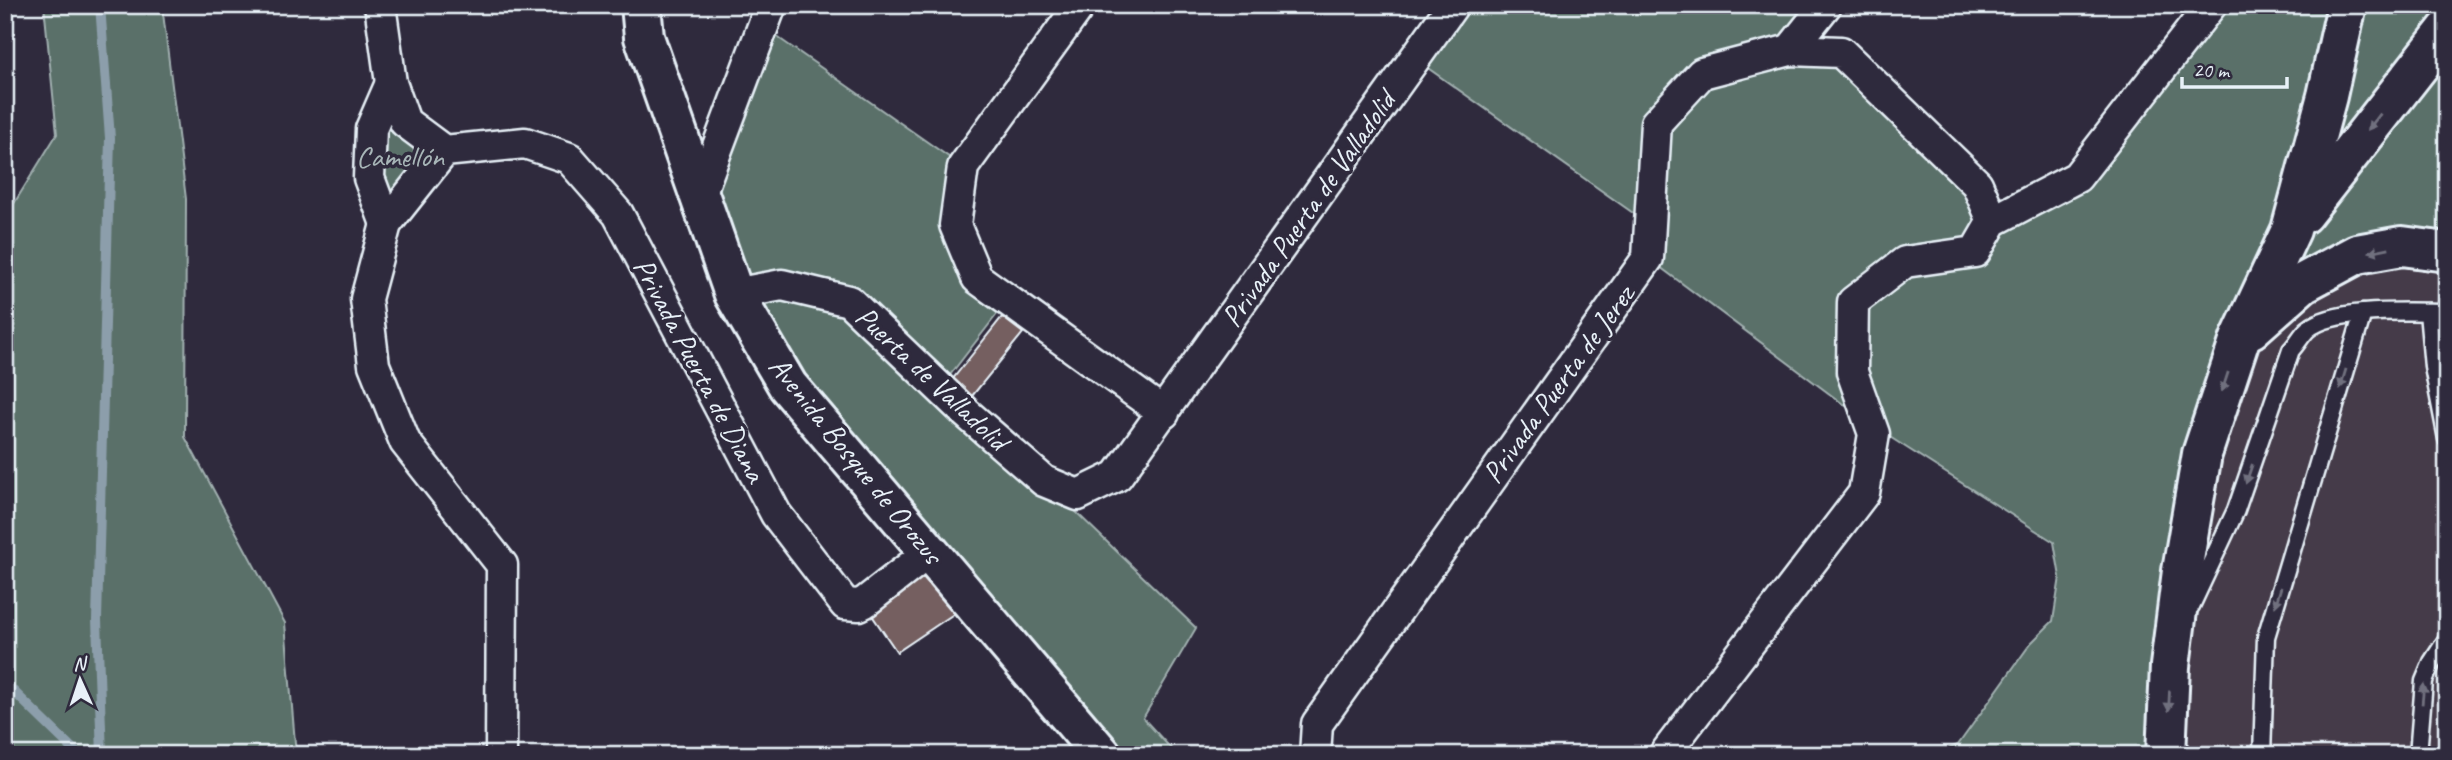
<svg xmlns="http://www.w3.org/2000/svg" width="2452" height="760" viewBox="0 0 2452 760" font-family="Caveat,sans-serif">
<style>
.built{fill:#443a48}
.green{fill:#5a6f69;stroke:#a1b0b0;stroke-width:2}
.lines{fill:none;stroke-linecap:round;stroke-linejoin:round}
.stream{stroke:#8c9eab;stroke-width:10}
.building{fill:#745f61;stroke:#e8f1f8;stroke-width:2}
.lane-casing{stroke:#e8f1f8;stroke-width:21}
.street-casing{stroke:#e8f1f8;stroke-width:35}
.secondary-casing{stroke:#e8f1f8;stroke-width:44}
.lane{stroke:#2f2a3d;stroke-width:16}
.street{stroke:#2f2a3d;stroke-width:30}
.secondary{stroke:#2f2a3d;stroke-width:38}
.oneway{fill:#70707e}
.labels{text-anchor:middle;stroke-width:7;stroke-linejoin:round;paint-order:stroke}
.park-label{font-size:30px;fill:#a8b6b8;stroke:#2f2a3d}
.street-label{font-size:30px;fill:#e8f1f8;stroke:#2f2a3d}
</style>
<rect width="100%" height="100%" fill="#2f2a3d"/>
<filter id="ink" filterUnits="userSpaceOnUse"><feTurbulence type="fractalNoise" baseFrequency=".0143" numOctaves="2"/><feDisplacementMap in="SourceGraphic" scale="14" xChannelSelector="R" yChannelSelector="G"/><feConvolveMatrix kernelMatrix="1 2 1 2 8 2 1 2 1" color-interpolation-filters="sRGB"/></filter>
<g filter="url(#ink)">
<path class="built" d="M2447,252V755H2166L2240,339L2303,283Z"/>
<g class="green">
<path d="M44,5H162L186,199L185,437L285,623L296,755H5V218L57,134Z"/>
<path d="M1453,5H1826L1790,49L1841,52L1993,221L2077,177L2211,5H2447V252L2402,246L2240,339L2166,755H1933L1958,745L2031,643L2053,621L2060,577L2054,542L1871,425L1648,258L1650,225L1415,59Z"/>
<path d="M763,27L963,167L955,225L1008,300L940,388L1044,481L1196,628L1143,718L1177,755H1114L788,386L699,197Z"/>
<path d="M391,83L444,151L386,224L371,129Z"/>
</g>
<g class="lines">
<g class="stream">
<path d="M100,5L110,138L97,620L102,755"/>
<path d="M5,683L79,755"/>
</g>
</g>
<g class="building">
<path d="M1002,317L1023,333L968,401L948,385Z"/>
<path d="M926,569L955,613L897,652L867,608Z"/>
</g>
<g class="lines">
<g class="lane-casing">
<g id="lane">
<path d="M2428,312L2433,367L2447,439"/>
<path d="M2191,606L2236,510L2291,350C2297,344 2302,334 2308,329C2335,307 2413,312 2447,312"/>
<path d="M2262,755L2266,637L2363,313"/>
<path d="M2418,755L2424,681L2432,662L2447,639"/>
</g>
</g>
<g class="street-casing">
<g id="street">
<path d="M380,5L391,83L405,122L444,151"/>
<path d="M1080,5L963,167L955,225L977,278L1164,413"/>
<path d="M1790,50L1826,5"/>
<path d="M699,197L771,5"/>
<path d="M386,224L369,178L371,129L391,83"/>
<path d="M734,294L782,285L849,301L966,413L1044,481L1078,495L1117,476L1453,5"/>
<path d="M501,755L502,565L405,442L374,365L366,299L386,224L444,151L525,143L569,158L618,214L776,514L845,604L859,605L865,602L929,552"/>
<path d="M1315,755L1317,724L1648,258L1656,123L1702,73L1790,50L1841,52L1977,184L1993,221"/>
<path d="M1664,755L1864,493L1874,434L1852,372L1853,302L1905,262L1975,252L1993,221L2077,177L2211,5"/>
</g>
</g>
<g class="secondary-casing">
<g id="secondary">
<path d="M641,5L644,37L734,294L788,386L1102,755"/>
<path d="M2303,214L2447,30"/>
<path d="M2251,329L2303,283L2357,254L2402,246L2447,252"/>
<path d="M2166,755L2170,666L2182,571L2202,454L2240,339L2291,230L2327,96L2347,5"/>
</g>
</g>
<use href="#lane" class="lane"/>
<use href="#street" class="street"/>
<use href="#secondary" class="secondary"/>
</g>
<defs><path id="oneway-solid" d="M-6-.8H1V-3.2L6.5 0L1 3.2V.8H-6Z" transform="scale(1.75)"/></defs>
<g class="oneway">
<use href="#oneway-solid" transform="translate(2374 122) rotate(128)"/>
<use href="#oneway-solid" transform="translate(2379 250) rotate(169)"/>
<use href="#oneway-solid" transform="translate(2343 379) rotate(107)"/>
<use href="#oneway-solid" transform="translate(2225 382) rotate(108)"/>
<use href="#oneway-solid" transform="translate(2249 474) rotate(109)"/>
<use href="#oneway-solid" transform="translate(2278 597) rotate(107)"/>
<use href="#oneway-solid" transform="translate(2423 694) rotate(-85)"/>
<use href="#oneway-solid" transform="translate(2169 701) rotate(93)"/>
</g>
</g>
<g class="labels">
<g class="park-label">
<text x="400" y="166">Camellón</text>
</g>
<g class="street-label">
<text transform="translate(1308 209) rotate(-55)" y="10">Privada Puerta de Valladolid</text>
<text transform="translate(700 370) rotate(62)" y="10">Privada Puerta de Diana</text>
<text transform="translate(932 378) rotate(43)" y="10">Puerta de Valladolid</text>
<text transform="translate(1558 384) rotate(-54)" y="10">Privada Puerta de Jerez</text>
<text transform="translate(856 460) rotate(51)" y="10">Avenida Bosque de Orozus</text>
</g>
</g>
<rect width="2452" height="760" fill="none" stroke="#2f2a3d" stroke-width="28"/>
<rect x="14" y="14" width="2424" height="732" fill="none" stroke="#e8f1f8" stroke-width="2.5" filter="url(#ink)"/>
<g transform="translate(80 680) rotate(357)" stroke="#2f2a3d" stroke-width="5" paint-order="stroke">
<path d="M0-5L12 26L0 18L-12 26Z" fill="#e8f1f8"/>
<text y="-10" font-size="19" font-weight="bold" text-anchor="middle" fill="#e8f1f8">N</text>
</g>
<path d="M2182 77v10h105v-10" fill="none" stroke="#e8f1f8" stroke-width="3.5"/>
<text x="2193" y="77" font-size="21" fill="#e8f1f8" stroke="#2f2a3d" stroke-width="5" paint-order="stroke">20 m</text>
</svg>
